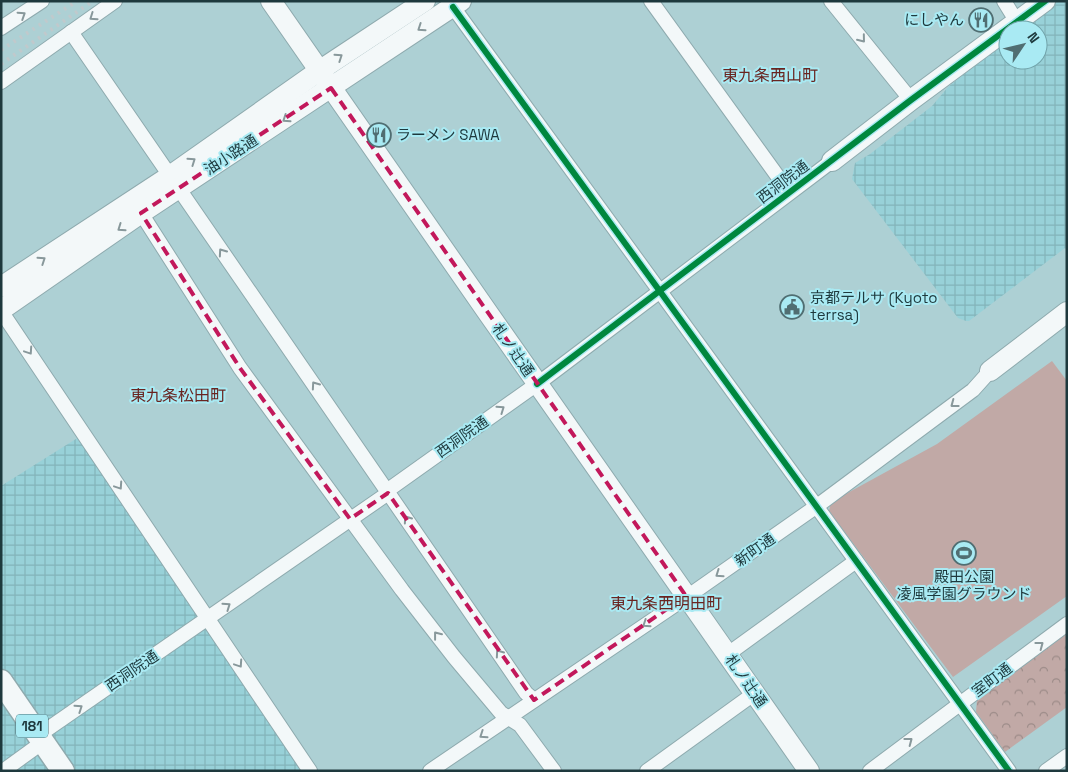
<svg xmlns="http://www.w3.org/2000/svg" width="1068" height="772" viewBox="0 0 1068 772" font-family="'Space Grotesk','Noto Sans JP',sans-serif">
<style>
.industrial{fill:url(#industrial-grid)}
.park{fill:url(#park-crowns)}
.pitch{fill:#c1a9a6}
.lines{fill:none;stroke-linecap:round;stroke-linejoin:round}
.street-casing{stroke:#8eaaae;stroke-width:16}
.secondary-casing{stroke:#8eaaae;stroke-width:22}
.primary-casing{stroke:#8eaaae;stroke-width:25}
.street{stroke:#f3f8f9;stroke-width:14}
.secondary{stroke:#f3f8f9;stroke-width:20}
.primary{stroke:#f3f8f9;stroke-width:22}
.rail{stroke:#c0c9cc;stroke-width:4;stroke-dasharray:2.5 5;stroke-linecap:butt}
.cycleway-casing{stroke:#a9eaf3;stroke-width:9}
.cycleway{stroke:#00873e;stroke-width:6}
.oneway{stroke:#88989b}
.marked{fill:none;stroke:#c2185b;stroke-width:4;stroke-dasharray:10 6;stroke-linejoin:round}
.labels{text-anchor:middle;stroke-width:4;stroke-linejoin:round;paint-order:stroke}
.shield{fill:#a9eaf3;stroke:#486e74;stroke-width:1}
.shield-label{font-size:14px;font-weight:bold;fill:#1e393d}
.poi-label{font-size:15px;fill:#1e393d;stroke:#a9eaf3;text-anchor:start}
.street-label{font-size:15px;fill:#1e393d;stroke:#a9eaf3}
.neighbourhood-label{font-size:16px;fill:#692420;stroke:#a9eaf3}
</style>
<defs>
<pattern id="industrial-grid" width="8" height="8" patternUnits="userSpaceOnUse" patternTransform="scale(1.25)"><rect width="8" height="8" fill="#98d1d8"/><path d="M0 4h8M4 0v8" fill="none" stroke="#83b4ba"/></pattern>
<pattern id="park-crowns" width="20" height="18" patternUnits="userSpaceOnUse" patternTransform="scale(1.25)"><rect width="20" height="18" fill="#c1a9a6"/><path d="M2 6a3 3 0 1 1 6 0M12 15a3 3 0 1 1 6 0" fill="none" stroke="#9c8b88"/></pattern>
</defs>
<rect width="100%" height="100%" fill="#add0d4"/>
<g class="industrial">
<path d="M1058,1H1067V250L1065,248L969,321H966L958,318L852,179L855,163L870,154L932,106L948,87L1008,39V60H1038V30H1020Z"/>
<path d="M79,437L305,771H1V486Z"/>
</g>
<path class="park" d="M1065,634H1067V707L1005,752L976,712L977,699Z"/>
<path class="pitch" d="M1052,361L1067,381V596L953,677L829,511L831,502L937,444Z"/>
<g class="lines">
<g class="street-casing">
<g id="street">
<path d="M651,1L789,192"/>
<path d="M831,1L911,100"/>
<path d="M1004,1L1017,22"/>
<path d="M453,7L1009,771"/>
<path d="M1,28L42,1"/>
<path d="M71,32L526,693L534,700"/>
<path d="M1,82L115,1"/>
<path d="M141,213L240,368L402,590L454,657L501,713L520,725L554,771"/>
<path d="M1,311L310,771"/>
<path d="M728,654L856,561"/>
<path d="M39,735L384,496L388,490L544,379L832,161"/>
<path d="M3,771L43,742"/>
<path d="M430,771L694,592L817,506L973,390L990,371"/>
<path d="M647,771L755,693"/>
<path d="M870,771L1067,624"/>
<path d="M1046,771L1067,756"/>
</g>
</g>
<g class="secondary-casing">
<g id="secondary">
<path d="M271,1L488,313L809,771"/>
<path d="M832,161L911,100L1045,1"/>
<path d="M1,287L170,176L319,71L425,1"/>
<path d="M1,310L141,213L461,1"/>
<path d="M990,371L1067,312"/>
</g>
</g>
<g class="primary-casing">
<path id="primary" d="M1,681L63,771"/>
</g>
<use href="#street" class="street"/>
<use href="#secondary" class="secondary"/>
<use href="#primary" class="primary"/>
<g class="rail">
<path d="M1,50L77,1"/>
<path d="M1,64L93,1"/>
</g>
<g class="cycleway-casing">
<g id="cycleway">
<path d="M453,7L1009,771"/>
<path d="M537,384L911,100L1045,1"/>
</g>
</g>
<use href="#cycleway" class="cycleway"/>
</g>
<defs><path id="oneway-chevron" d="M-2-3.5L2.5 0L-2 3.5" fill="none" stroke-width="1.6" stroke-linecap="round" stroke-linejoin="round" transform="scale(1.25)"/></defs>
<g class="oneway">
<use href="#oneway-chevron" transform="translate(22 15) rotate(-33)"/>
<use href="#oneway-chevron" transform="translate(93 17) rotate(145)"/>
<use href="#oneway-chevron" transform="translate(421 28) rotate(146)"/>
<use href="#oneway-chevron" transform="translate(862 39) rotate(51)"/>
<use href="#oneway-chevron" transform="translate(339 57) rotate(-34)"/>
<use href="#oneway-chevron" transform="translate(286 119) rotate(146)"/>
<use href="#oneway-chevron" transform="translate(192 161) rotate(-35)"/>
<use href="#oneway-chevron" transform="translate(121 228) rotate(145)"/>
<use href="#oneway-chevron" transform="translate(222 252) rotate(-125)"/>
<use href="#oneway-chevron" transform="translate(42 260) rotate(-34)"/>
<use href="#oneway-chevron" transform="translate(29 351) rotate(56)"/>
<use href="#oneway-chevron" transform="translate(315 385) rotate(-125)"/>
<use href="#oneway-chevron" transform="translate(954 404) rotate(143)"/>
<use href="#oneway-chevron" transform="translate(501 409) rotate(-35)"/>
<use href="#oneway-chevron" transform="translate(119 486) rotate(56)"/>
<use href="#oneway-chevron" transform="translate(407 519) rotate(-125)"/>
<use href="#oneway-chevron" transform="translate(719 574) rotate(145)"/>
<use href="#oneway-chevron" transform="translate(227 606) rotate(-35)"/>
<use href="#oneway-chevron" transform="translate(646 624) rotate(146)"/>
<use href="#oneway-chevron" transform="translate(437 635) rotate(-128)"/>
<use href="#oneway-chevron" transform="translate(1040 645) rotate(-37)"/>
<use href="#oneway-chevron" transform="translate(499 653) rotate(-125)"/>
<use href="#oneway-chevron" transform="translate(239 664) rotate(56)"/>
<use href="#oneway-chevron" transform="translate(79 708) rotate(-34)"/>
<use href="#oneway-chevron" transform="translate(483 735) rotate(146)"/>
<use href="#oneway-chevron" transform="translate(909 741) rotate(-37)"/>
</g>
<path class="marked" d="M331,88L686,596L534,700L388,493L350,519L240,368L141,213Z"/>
<defs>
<g id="restaurant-ring" transform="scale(1.25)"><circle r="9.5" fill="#a9eaf3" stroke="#506e72" stroke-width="1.5"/><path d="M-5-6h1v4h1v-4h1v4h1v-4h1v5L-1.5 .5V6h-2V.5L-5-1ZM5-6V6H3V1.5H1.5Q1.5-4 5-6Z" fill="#506e72"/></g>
<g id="civic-ring" transform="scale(1.25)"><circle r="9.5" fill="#a9eaf3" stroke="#506e72" stroke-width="1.5"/><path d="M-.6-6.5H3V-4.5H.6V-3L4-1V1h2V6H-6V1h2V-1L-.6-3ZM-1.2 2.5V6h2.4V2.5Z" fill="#506e72"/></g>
<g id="stadium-ring" transform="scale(1.25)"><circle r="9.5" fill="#a9eaf3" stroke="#506e72" stroke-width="1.5"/><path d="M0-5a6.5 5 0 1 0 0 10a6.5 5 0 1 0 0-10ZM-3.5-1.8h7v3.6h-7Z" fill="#506e72"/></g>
</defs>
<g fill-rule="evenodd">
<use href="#restaurant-ring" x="981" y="20"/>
<use href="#restaurant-ring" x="379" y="135"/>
<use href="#civic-ring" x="792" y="307"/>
<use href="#stadium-ring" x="964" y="553"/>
</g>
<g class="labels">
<rect class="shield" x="16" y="714.5" width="32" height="23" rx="4"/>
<g class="shield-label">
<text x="32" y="731">181</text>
</g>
<g class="poi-label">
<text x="964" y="25" text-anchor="end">にしやん</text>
<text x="396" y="140">ラーメン SAWA</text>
<text x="810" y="303">京都テルサ (Kyoto<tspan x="810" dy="17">terrsa)</tspan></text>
<text x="964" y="582" text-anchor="middle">殿田公園<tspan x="964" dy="17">凌風学園グラウンド</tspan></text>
</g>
<g class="street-label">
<text transform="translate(231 155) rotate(-33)" y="5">油小路通</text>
<text transform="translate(783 182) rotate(-37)" y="5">西洞院通</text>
<text transform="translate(513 350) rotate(55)" y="5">札ノ辻通</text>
<text transform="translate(462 437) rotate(-35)" y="5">西洞院通</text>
<text transform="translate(755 550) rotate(-35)" y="5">新町通</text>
<text transform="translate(132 671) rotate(-34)" y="5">西洞院通</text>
<text transform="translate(992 680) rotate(-37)" y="5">室町通</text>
<text transform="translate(746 681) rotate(55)" y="5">札ノ辻通</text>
</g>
<g class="neighbourhood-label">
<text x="770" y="81">東九条西山町</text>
<text x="178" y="401">東九条松田町</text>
<text x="666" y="609">東九条西明田町</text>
</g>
</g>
<rect width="1068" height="772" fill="none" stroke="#1e393d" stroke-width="5"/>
<g transform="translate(1023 45) rotate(55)"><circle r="24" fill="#a9eaf3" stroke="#71a3aa"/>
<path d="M0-4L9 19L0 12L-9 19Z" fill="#506e72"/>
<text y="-8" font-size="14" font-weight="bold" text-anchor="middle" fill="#1e393d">N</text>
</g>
</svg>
